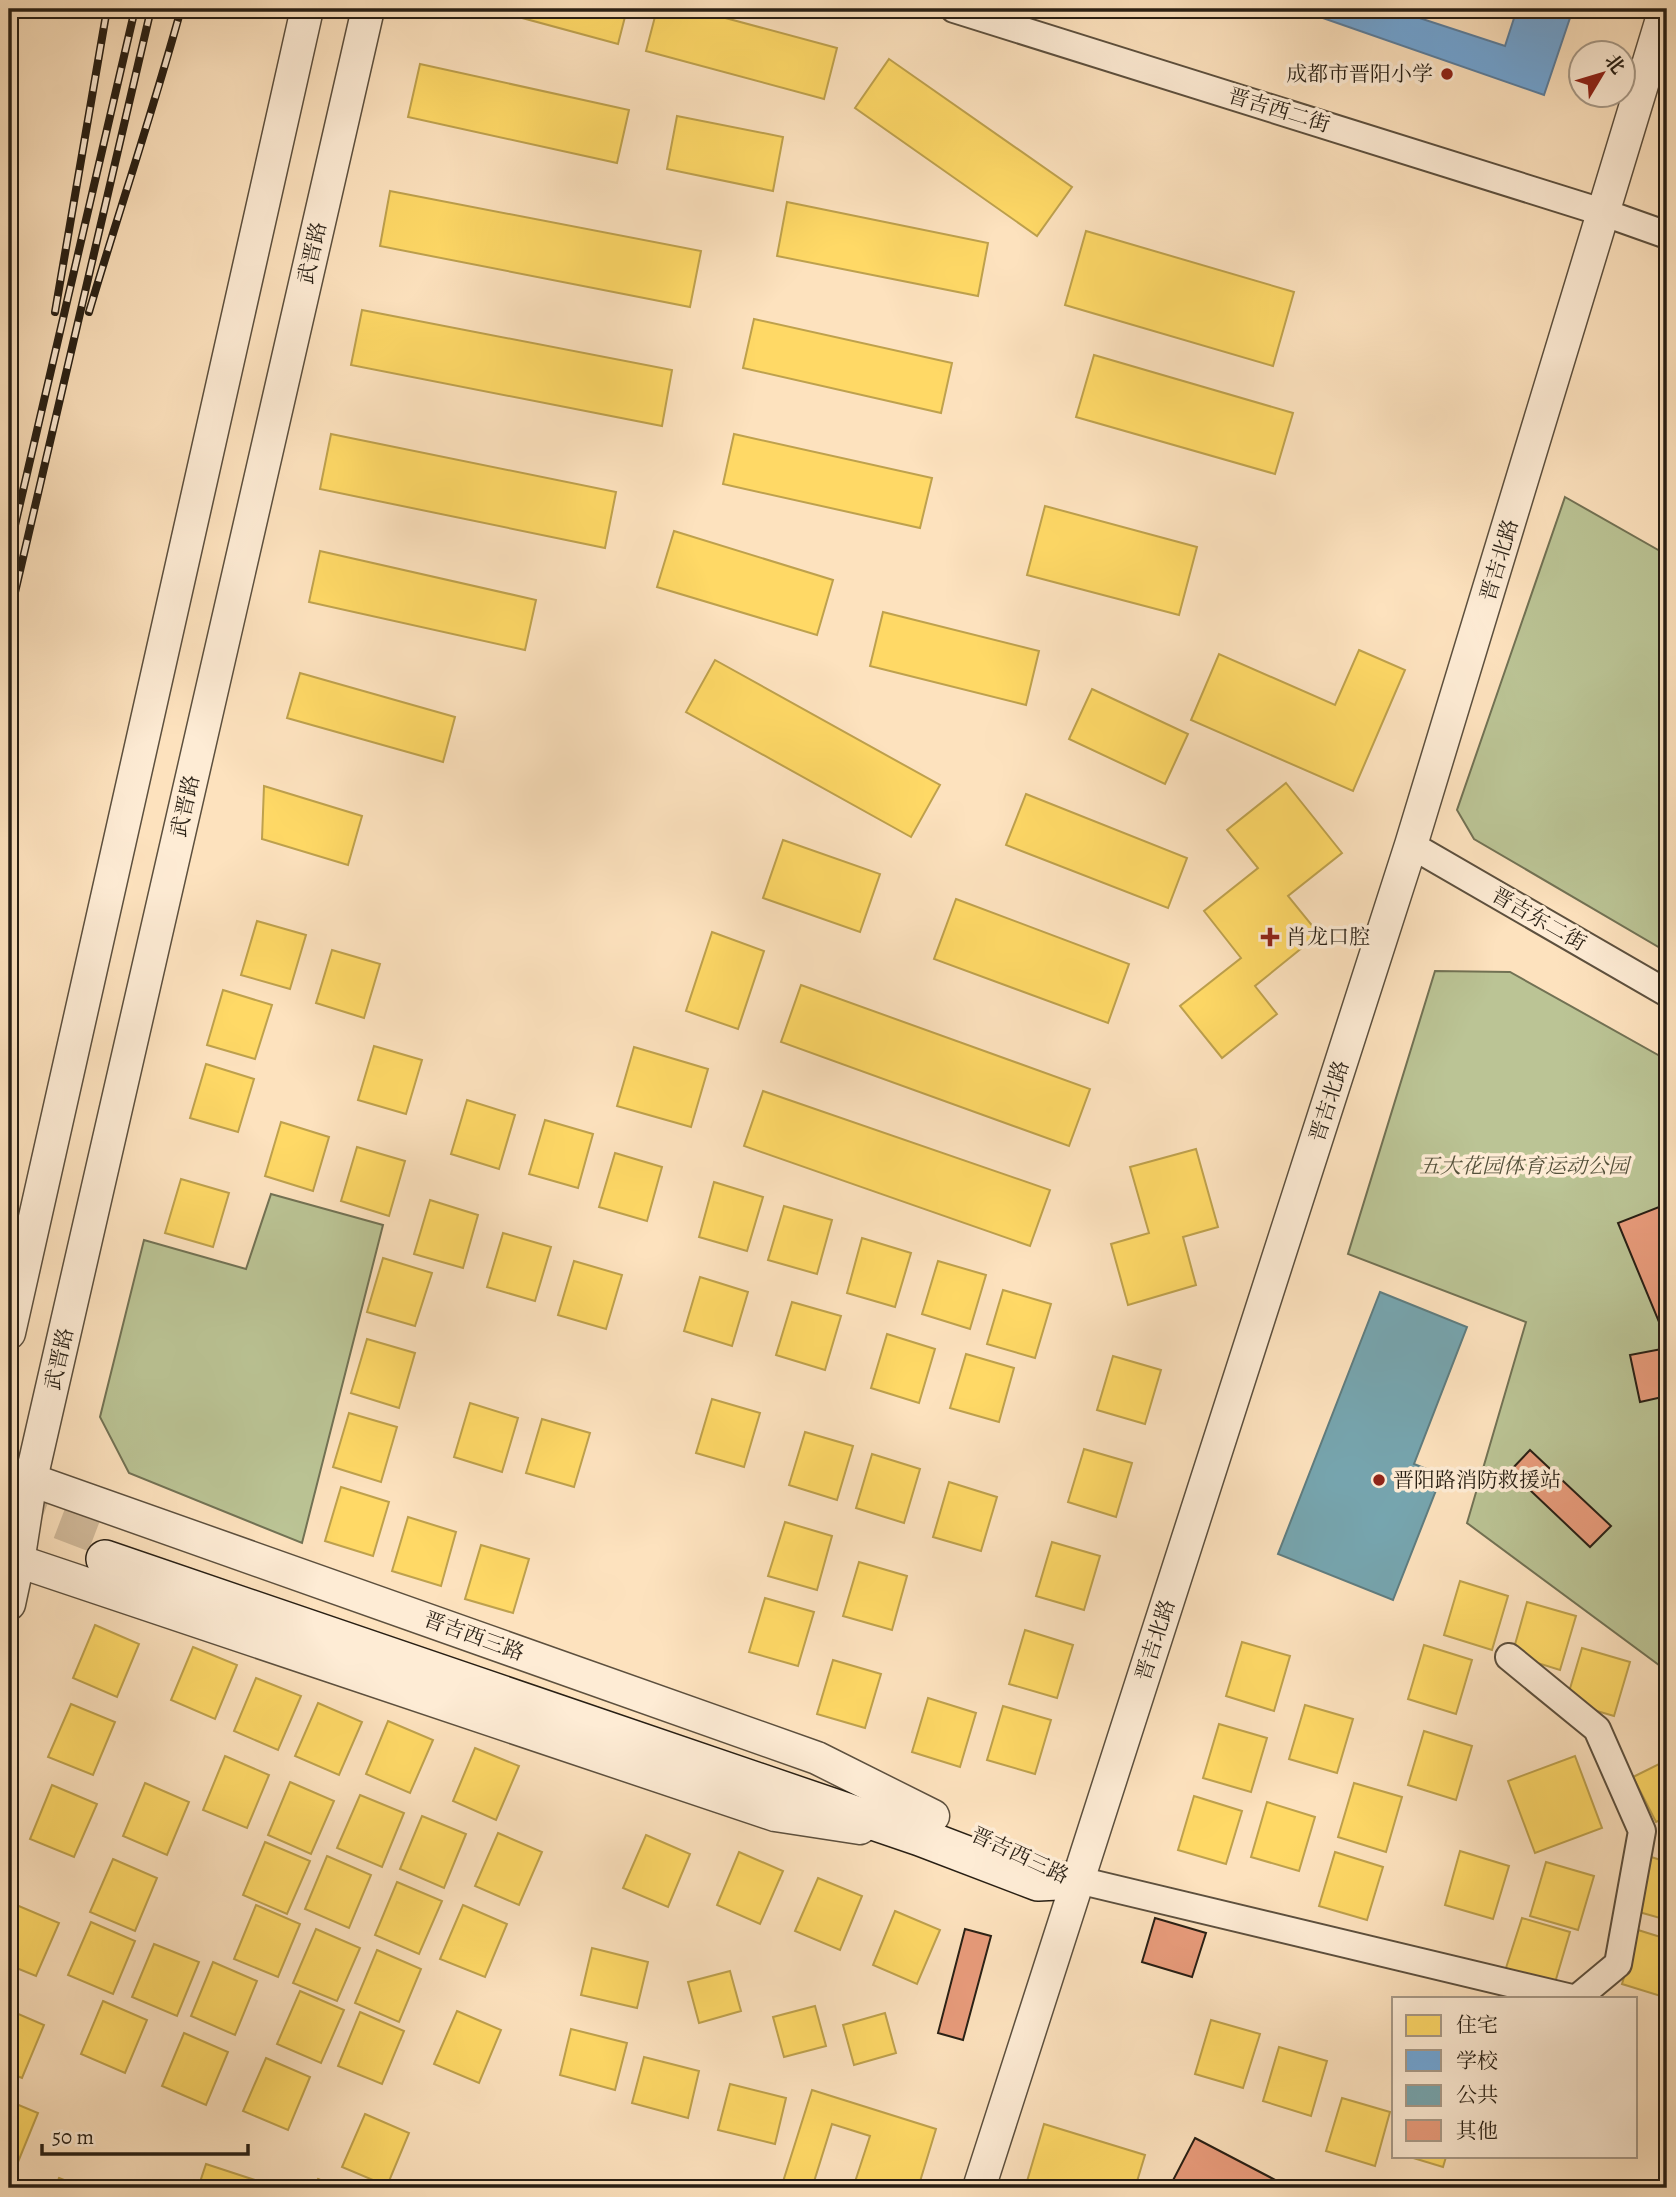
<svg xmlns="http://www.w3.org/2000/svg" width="1676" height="2197" viewBox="0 0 1676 2197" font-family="Alegreya,'Noto Serif SC',serif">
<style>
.green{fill:#bbc495;stroke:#727254;stroke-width:2}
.homes{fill:#ffd966;stroke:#bea14d;stroke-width:2}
.schools{fill:#6fa8dc;stroke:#5a7fa0;stroke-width:2}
.public{fill:#76a5af;stroke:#5f7d80;stroke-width:2}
.building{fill:#e99c7c;stroke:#281f14;stroke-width:2}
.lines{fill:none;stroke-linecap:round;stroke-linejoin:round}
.secondary-tunnel{stroke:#d2bb9c;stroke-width:37;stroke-dasharray:37 18;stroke-linecap:butt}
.minor-casing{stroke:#5d503e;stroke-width:30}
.tertiary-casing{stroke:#5d503e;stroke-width:35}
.secondary-casing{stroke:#281f14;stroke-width:40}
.minor{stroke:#feecd5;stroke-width:26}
.tertiary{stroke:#feecd5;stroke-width:32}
.secondary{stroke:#feecd5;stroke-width:37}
.rail-casing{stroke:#281f14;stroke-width:8}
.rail{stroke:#feecd5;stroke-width:5;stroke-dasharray:16;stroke-linecap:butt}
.poi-dot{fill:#8f2418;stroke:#feecd5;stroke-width:2.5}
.labels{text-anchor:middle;stroke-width:7;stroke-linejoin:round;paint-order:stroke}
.poi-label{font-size:21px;fill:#281f14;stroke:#feecd5;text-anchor:start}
.street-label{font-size:21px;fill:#281f14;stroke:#feecd5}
.park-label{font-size:21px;font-style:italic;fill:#54513b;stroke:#feecd5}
</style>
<rect width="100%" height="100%" fill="#fde2be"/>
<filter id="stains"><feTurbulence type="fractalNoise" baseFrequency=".00286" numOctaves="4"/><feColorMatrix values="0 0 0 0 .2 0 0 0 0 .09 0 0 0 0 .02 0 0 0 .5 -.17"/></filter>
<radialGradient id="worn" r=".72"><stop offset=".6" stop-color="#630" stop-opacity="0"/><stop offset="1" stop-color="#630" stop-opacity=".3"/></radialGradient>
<g class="green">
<path d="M1565,497L1667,555V952L1474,839L1457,810Z"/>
<path d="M1435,971L1510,972L1667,1060V1671L1467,1523L1526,1322L1348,1254Z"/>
<path d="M271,1194L383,1225L302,1543L129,1473L100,1417L144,1240L246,1269Z"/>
</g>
<g class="homes">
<path d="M489,9H627L618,44Z"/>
<path d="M657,9H692L837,48L824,99L646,51Z"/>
<path d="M889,59L1072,187L1037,236L855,108Z"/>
<path d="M420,64L629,110L617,163L408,117Z"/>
<path d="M677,116L783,137L773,191L667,169Z"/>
<path d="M390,191L701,251L690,307L380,246Z"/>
<path d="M787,202L988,243L978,296L777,256Z"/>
<path d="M1086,231L1294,292L1273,366L1065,305Z"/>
<path d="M362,310L672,370L662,426L351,365Z"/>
<path d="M754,319L952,363L941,413L743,368Z"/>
<path d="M1094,355L1293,413L1275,474L1076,417Z"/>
<path d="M331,434L616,492L605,548L320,489Z"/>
<path d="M734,434L932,478L920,528L723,484Z"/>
<path d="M1045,506L1197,547L1179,615L1027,575Z"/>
<path d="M674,531L833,580L817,635L657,587Z"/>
<path d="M320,551L536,600L525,650L309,602Z"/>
<path d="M883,612L1039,651L1026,705L870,666Z"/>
<path d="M1359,650L1405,670L1353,791L1191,720L1219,654L1335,705Z"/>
<path d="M715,660L940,785L911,837L686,712Z"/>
<path d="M300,673L455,717L443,762L287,718Z"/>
<path d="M1092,689L1188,734L1165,784L1069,739Z"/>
<path d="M1286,783L1342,853L1288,896L1319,934L1255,986L1277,1014L1222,1058L1180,1006L1241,958L1204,911L1258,868L1227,830Z"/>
<path d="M264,786L362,816L348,865L262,839Z"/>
<path d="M1026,794L1187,858L1168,908L1006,845Z"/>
<path d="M783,840L880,874L860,932L763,898Z"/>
<path d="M956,899L1129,964L1108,1023L934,959Z"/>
<path d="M257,921L306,935L290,989L241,975Z"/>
<path d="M712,932L764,951L738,1029L686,1011Z"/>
<path d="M332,950L380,964L364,1018L316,1003Z"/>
<path d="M801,985L1090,1089L1069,1146L781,1042Z"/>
<path d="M223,990L272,1005L255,1059L207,1045Z"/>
<path d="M374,1046L422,1060L406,1114L358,1100Z"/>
<path d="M634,1047L708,1069L691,1127L617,1106Z"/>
<path d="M206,1064L254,1079L238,1132L190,1118Z"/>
<path d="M763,1091L1050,1190L1030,1246L744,1146Z"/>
<path d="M467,1100L515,1115L499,1169L451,1154Z"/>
<path d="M545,1120L593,1134L578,1188L529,1174Z"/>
<path d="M281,1122L329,1137L313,1191L265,1176Z"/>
<path d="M357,1147L405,1161L389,1216L341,1201Z"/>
<path d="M1196,1149L1218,1227L1183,1237L1196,1285L1128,1305L1111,1244L1149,1233L1130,1167Z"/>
<path d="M615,1153L662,1167L647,1221L599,1207Z"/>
<path d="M181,1179L229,1193L213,1247L165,1233Z"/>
<path d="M714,1182L763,1197L747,1251L699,1237Z"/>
<path d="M430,1200L478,1215L463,1268L414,1254Z"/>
<path d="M784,1206L832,1220L817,1274L768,1260Z"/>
<path d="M503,1233L551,1247L535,1301L487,1287Z"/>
<path d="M862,1238L911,1253L895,1307L847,1293Z"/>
<path d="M383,1258L432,1273L415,1326L367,1312Z"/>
<path d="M574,1261L622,1275L606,1329L558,1315Z"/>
<path d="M938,1261L986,1275L970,1329L922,1314Z"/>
<path d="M700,1277L748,1292L732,1346L684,1331Z"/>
<path d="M1003,1290L1051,1304L1035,1358L987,1344Z"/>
<path d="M792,1302L841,1316L825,1370L776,1355Z"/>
<path d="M887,1334L935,1349L919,1403L871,1388Z"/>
<path d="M367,1339L415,1353L399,1408L351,1393Z"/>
<path d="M966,1354L1014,1368L999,1422L950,1408Z"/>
<path d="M1113,1356L1161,1370L1145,1424L1097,1410Z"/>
<path d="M712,1399L760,1413L744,1467L696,1453Z"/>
<path d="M470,1403L518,1418L502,1472L454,1457Z"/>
<path d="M349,1413L397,1427L381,1482L333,1467Z"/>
<path d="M542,1419L590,1433L574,1487L526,1473Z"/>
<path d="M805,1432L853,1446L837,1500L789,1485Z"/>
<path d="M1084,1449L1132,1463L1116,1517L1068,1502Z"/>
<path d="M872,1454L920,1469L904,1523L856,1508Z"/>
<path d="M949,1482L997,1497L981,1551L933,1537Z"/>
<path d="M341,1487L389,1502L373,1556L325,1541Z"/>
<path d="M408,1517L456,1532L441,1586L392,1571Z"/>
<path d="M785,1522L832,1536L817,1590L768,1576Z"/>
<path d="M1052,1542L1100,1556L1084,1610L1036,1596Z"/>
<path d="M481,1545L529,1559L513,1613L465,1599Z"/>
<path d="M859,1562L907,1576L892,1630L843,1616Z"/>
<path d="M1460,1581L1508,1596L1492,1650L1444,1635Z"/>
<path d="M765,1598L814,1612L798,1666L749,1652Z"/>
<path d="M1527,1602L1576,1616L1560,1670L1512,1655Z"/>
<path d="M95,1625L139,1644L117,1697L73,1678Z"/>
<path d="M1025,1630L1073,1645L1057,1698L1009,1684Z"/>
<path d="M1242,1642L1290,1656L1274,1711L1226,1696Z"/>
<path d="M1424,1645L1472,1660L1456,1714L1408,1699Z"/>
<path d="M193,1647L237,1665L215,1719L171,1700Z"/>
<path d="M1582,1648L1630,1662L1614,1716L1566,1702Z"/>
<path d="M833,1660L881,1674L865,1728L817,1714Z"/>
<path d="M256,1678L301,1696L278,1750L234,1731Z"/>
<path d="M928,1698L976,1713L960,1767L912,1752Z"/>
<path d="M318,1703L362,1722L339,1775L295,1756Z"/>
<path d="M71,1704L115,1722L93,1775L48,1757Z"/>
<path d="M1305,1705L1353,1719L1337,1773L1289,1759Z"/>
<path d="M1003,1706L1051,1720L1035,1774L987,1760Z"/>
<path d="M388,1721L433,1740L410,1793L366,1774Z"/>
<path d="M1219,1724L1267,1738L1251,1792L1203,1778Z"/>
<path d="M1424,1731L1472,1746L1456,1800L1408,1785Z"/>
<path d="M475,1748L519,1766L496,1820L453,1801Z"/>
<path d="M225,1756L269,1775L247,1828L203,1810Z"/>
<path d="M1575,1756L1602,1828L1535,1853L1508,1781Z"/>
<path d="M1667,1760V1817L1656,1822L1633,1777Z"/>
<path d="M290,1782L334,1801L311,1854L268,1835Z"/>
<path d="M145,1783L189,1802L167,1855L123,1836Z"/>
<path d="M1354,1783L1402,1797L1386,1852L1338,1837Z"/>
<path d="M52,1785L97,1804L74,1857L30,1839Z"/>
<path d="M360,1795L404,1813L382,1867L337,1848Z"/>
<path d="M1194,1796L1242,1811L1226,1864L1178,1850Z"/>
<path d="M1267,1802L1315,1817L1299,1871L1251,1857Z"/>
<path d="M422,1816L466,1834L444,1888L400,1869Z"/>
<path d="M498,1833L542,1852L519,1905L475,1886Z"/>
<path d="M646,1835L690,1854L668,1907L623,1888Z"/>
<path d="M265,1842L310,1861L287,1914L243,1895Z"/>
<path d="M1460,1851L1509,1866L1493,1919L1445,1905Z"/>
<path d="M739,1852L783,1871L760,1924L717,1905Z"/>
<path d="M1335,1852L1383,1867L1367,1920L1319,1906Z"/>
<path d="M327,1856L371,1875L349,1928L305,1909Z"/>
<path d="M1648,1856L1667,1862V1920L1632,1910Z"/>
<path d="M113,1859L157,1878L135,1931L90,1912Z"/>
<path d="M1546,1862L1594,1876L1578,1930L1530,1916Z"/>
<path d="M818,1878L862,1896L840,1950L795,1931Z"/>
<path d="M397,1882L442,1901L419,1954L375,1935Z"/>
<path d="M14,1904L59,1923L36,1976L9,1965V1917Z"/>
<path d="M256,1905L300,1924L278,1977L234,1959Z"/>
<path d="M463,1905L507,1924L485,1977L440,1959Z"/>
<path d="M895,1911L940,1930L917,1984L873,1965Z"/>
<path d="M1522,1918L1570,1932L1554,1986L1505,1971Z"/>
<path d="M91,1922L135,1941L113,1994L68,1975Z"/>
<path d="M316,1929L360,1948L337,2001L293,1983Z"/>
<path d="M1638,1930L1667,1939V1998L1622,1984Z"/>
<path d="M154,1944L199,1962L177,2016L132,1997Z"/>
<path d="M592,1948L648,1962L637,2008L581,1995Z"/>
<path d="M377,1950L421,1969L399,2022L355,2003Z"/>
<path d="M213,1962L257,1981L235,2035L191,2016Z"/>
<path d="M730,1971L741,2011L699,2023L688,1982Z"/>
<path d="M300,1991L344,2010L321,2063L277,2044Z"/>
<path d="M103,2001L147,2020L125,2073L81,2054Z"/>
<path d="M815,2006L826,2046L784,2057L773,2017Z"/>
<path d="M9,2010L44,2025L22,2078L9,2073Z"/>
<path d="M457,2011L501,2030L479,2083L434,2064Z"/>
<path d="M360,2012L404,2031L382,2084L338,2066Z"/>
<path d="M885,2013L896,2053L854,2065L843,2025Z"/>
<path d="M1211,2020L1260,2034L1243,2088L1195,2074Z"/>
<path d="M571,2029L627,2043L615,2090L560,2075Z"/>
<path d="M184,2033L228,2052L206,2105L162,2086Z"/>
<path d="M1279,2047L1327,2061L1311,2116L1263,2101Z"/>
<path d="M644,2057L699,2071L688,2118L632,2103Z"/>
<path d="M266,2058L310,2077L288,2130L243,2111Z"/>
<path d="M730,2084L786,2098L775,2144L718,2130Z"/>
<path d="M812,2090L936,2129L918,2188H853L870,2136L832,2124L812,2188H781Z"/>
<path d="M1342,2098L1390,2112L1375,2166L1326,2151Z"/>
<path d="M9,2101L38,2113L16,2167L9,2164Z"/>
<path d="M365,2114L409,2133L387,2186L342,2167Z"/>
<path d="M1044,2124L1145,2155L1135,2188H1025Z"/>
<path d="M1410,2157H1446L1443,2167Z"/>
<path d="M206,2164L261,2182L259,2188H198Z"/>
<path d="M59,2178L84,2188H55Z"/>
<path d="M318,2179L339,2188H315Z"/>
<path d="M552,2181L580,2188H550Z"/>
<path d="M704,2182L730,2188H703Z"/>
</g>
<path class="schools" d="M1297,9H1392L1505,46L1517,9H1573L1544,95Z"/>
<path class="public" d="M1380,1292L1467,1327L1414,1464L1442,1475L1393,1600L1278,1554Z"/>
<g class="building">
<path d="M1659,1207L1667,1227V1318L1659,1322L1618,1223Z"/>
<path d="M1667,1348V1396L1640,1402L1630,1355Z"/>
<path d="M1530,1450L1611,1526L1590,1547L1510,1471Z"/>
<path d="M1155,1918L1206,1933L1192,1977L1142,1962Z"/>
<path d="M965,1929L991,1936L963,2040L938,2033Z"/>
<path d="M1195,2138L1283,2184L1280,2188H1169Z"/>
</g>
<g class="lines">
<path class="secondary-tunnel" d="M9,1501L111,1540"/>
<g class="minor-casing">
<g id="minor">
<path d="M954,9L1605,213L1667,235"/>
<path d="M1411,845L1667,993"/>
<path d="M1509,1657L1597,1729L1642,1831L1618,1964L1576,1999"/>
<path d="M1078,1880L1576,1999"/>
</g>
</g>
<g class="tertiary-casing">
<g id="tertiary">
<path d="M9,1333L307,9"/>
<path d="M9,1472L817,1758L933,1816"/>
<path d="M9,1558L775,1815L860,1828"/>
<path d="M9,1604L18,1562L31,1479L368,9"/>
<path d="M979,2188L1411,845L1665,9"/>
</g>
</g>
<g class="secondary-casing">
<path id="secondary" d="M105,1559L920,1837L1038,1882L1078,1880"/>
</g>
<use href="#minor" class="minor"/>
<use href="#tertiary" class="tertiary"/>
<use href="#secondary" class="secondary"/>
<g class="rail-casing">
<g id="rail">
<path d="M55,312L107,9"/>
<path d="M89,312C119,211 153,111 181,9"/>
<path d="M9,551L135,9"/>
<path d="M9,618L151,9"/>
</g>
</g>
<use href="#rail" class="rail"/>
</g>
<g class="poi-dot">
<circle cx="1447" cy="74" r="7"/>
<path d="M1266.5 926.5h7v7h7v7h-7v7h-7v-7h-7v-7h7z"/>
<circle cx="1379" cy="1480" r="7"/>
</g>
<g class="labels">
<g class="poi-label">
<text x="1433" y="81" text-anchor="end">成都市晋阳小学</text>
<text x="1286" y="944">肖龙口腔</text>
<text x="1393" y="1487">晋阳路消防救援站</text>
</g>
<g class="street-label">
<text transform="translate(1279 110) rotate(17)" y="7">晋吉西二街</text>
<text transform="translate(312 253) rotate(-77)" y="7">武晋路</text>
<text transform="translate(1499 560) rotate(-73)" y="7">晋吉北路</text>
<text transform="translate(185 806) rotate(-77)" y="7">武晋路</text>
<text transform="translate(1539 919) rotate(30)" y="7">晋吉东二街</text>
<text transform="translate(1329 1101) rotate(-72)" y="7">晋吉北路</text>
<text transform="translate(59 1359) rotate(-77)" y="7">武晋路</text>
<text transform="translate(474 1636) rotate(20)" y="7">晋吉西三路</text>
<text transform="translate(1155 1640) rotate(-72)" y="7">晋吉北路</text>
<text transform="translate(1020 1855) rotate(25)" y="7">晋吉西三路</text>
</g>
<g class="park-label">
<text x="1524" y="1173">五大花园体育运动公园</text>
</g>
</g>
<rect width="1676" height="2197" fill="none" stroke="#fde2be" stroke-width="35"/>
<rect x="10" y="10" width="1655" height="2176" fill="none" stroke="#281f14" stroke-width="3.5"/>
<rect x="18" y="18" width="1641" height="2162" fill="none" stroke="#281f14" stroke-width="2"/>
<rect x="1392" y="1997" width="245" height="161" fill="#feecd5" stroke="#a89a88" stroke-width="2"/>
<rect x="1406" y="2015" width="35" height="21" fill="#ffd966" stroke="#a89a88" stroke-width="2"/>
<text x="1456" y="2032" font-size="21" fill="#281f14">住宅</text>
<rect x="1406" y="2050" width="35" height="21" fill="#6fa8dc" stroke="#a89a88" stroke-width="2"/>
<text x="1456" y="2068" font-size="21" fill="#281f14">学校</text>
<rect x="1406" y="2085" width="35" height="21" fill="#76a5af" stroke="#a89a88" stroke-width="2"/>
<text x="1456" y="2102" font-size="21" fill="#281f14">公共</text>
<rect x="1406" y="2120" width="35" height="21" fill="#e99c7c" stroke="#a89a88" stroke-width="2"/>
<text x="1456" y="2138" font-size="21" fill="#281f14">其他</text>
<g transform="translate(1602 74) rotate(52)"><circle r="33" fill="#feecd5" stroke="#a89a88" stroke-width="2"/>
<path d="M0-5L12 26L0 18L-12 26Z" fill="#8f2418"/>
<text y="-10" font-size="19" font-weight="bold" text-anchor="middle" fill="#281f14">北</text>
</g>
<path d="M42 2144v10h206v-10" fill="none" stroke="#281f14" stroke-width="3.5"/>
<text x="52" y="2144" font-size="21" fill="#281f14" stroke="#feecd5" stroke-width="5" paint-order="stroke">50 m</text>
<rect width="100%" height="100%" filter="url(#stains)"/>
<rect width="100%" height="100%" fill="url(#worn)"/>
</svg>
